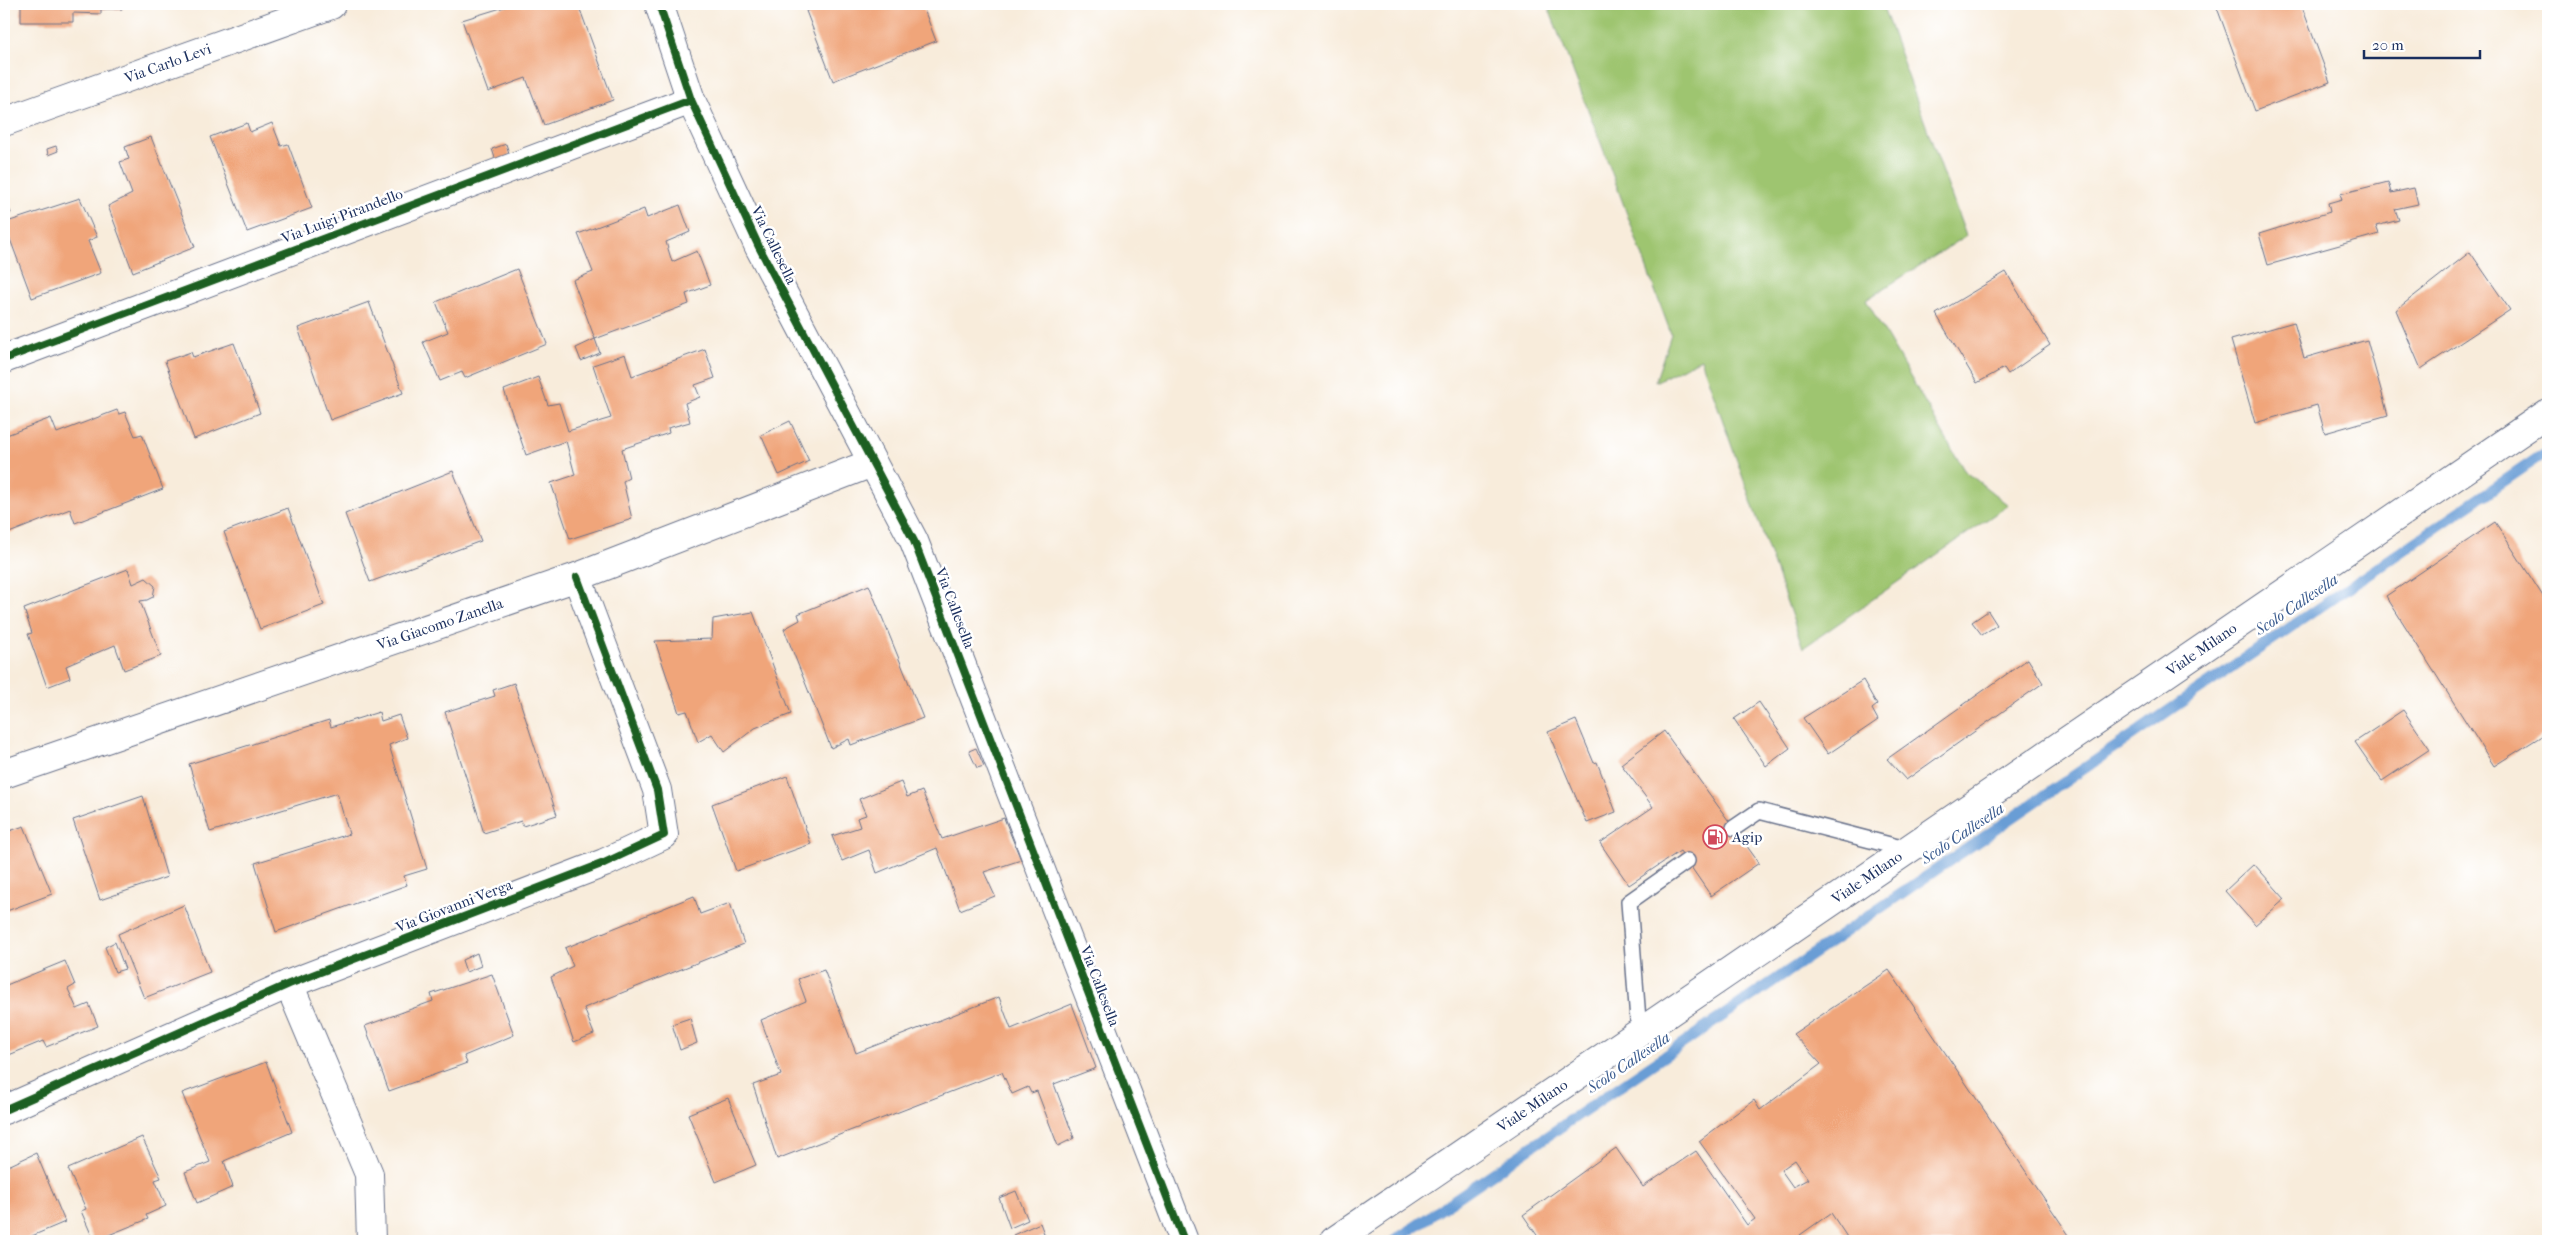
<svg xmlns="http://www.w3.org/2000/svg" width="2552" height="1245" viewBox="0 0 2552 1245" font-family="'IM FELL French Canon',serif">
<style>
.green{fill:#9ec570;stroke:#5c7a67}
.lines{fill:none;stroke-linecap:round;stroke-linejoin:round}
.stream{stroke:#699dd5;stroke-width:11}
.building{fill:#f0a57a;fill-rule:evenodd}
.service-casing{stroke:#68718a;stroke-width:18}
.minor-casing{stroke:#68718a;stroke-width:30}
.secondary-casing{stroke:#68718a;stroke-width:30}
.service{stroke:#fff;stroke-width:15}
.minor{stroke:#fff;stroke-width:28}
.secondary{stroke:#fff;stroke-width:28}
.cycleway-casing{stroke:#fff;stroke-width:11}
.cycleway{stroke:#1b5e20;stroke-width:8}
.labels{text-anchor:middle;stroke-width:5;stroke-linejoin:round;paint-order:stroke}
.street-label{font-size:15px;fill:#1b2f5e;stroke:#fff}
.poi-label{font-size:15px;fill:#1b2f5e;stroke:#fff;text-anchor:start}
.water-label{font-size:16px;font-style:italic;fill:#3a5b8e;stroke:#fff}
</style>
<rect width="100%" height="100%" fill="#fff"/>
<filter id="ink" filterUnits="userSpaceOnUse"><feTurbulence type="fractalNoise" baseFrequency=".02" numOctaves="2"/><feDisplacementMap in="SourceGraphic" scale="10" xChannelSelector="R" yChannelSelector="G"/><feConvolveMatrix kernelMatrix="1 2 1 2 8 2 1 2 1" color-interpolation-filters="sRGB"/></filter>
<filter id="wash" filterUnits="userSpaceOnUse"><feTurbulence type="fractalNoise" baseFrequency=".0096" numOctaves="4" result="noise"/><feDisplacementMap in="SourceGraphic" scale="20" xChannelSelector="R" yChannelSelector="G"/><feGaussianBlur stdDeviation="1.12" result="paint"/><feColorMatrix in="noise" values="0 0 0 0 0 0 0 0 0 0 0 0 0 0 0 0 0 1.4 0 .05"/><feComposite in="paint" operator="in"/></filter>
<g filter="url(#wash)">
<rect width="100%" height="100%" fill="#f8ecdb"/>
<path class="green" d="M1547,4H1882L1966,236L1866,300L1964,470L2008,505L1803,648L1701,359L1655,382L1671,334L1602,146Z"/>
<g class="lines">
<path class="stream" d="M1394,1241L2548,451"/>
</g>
<g id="blocks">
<g class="building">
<path d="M21,4H122V9H101V14L73,13V22H21Z"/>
<path d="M514,4H578L613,100L544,125L526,78L488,92L462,20Z"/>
<path d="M823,4H922L936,41L833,81L806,11Z"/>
<path d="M2219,4H2301L2330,82L2255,111L2216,5Z"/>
<path d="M247,123L250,132L272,123L281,146L288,144L312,208L247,232L210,137Z"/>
<path d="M151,137L195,247L133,272L108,206L132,194L120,162L129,159L125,147Z"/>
<path d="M506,144L510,156L496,161L492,149Z"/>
<path d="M56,146L58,151L48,155L47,149Z"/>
<path d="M2388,182L2391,193L2414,188L2418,204L2395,209L2399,220L2376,226L2379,234L2268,265L2259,234L2330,212L2328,203L2342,199L2340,194Z"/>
<path d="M4,196L11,213L4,215Z"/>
<path d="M80,198L97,237L88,241L101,273L32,298L4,223Z"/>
<path d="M680,205L690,232L666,242L672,262L697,251L710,285L686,294L689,304L595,339L573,280L593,272L578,234L644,209L647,218Z"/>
<path d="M2470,252L2510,310L2421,369L2396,310Z"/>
<path d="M517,269L547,344L465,378L462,372L440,381L423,342L448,332L436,302Z"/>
<path d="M2006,272L2050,345L2008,374L2004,368L1977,383L1936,314Z"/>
<path d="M369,302L403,393L330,420L298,328Z"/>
<path d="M2294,322L2304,358L2367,340L2388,415L2325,433L2317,405L2255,423L2231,340Z"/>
<path d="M595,339L600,353L581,361L576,348Z"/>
<path d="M234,343L260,413L194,439L165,361L191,352L193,357Z"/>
<path d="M705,349L715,378L695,385L700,397L685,403L690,422L668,428L669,433L622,449L629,478L623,481L632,519L570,539L551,483L575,475L566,441L526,455L504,390L538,377L548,405L559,403L568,431L611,418L593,365L625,354L632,376Z"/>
<path d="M117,410L119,414L125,412L135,436L142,434L163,489L75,523L70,509L4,535V436L51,418L57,433Z"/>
<path d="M790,421L809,461L779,475L761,435Z"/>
<path d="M453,471L481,541L370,582L345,514Z"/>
<path d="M288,508L324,605L260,629L224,532Z"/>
<path d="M2495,522L2548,604V732L2494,766L2386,596Z"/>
<path d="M128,569L133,584L146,578L155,586L153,597L147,600L140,601L161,656L124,670L115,645L66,666L70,678L47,687L28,634L32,633L24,609Z"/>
<path d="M869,585L923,718L851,745L849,739L831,748L784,629L800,620L798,614Z"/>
<path d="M1988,611L1997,625L1982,635L1972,622Z"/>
<path d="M753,612L791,714L755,728L724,752L712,734L698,742L687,711L679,713L655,641L712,639L713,619Z"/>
<path d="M2028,659L2043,683L1906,780L1887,759Z"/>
<path d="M1863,680L1877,705L1872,709L1878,720L1828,754L1803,718Z"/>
<path d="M514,683L557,815L523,826L521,821L484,833L445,712L495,696L493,690Z"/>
<path d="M1759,702L1790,748L1766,766L1734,719Z"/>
<path d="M2403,710L2430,749L2382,781L2355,742Z"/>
<path d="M379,712L381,721L399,715L407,738L389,745L427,869L404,876L407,885L276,932L255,863L349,834L337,793L210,832L189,764L329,720L331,727Z"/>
<path d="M1576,720L1594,763L1597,762L1616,812L1587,823L1548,732Z"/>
<path d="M1664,731L1759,863L1711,896L1680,851L1629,885L1600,843L1653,807L1621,764Z"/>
<path d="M976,748L984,766L977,768L969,751Z"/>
<path d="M787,776L811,844L736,871L712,804Z"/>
<path d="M901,782L907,797L922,791L942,839L1004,818L1021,860L984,872L995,896L960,910L937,848L877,873L869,850L842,861L832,836L860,827L857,818L866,815L859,799Z"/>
<path d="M143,796L167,877L100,900L73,820Z"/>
<path d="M24,826L52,894L4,912V833Z"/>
<path d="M2254,864L2285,899L2255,925L2225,891Z"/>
<path d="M694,896L700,914L730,903L744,944L584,1008L594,1034L574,1042L551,977L573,966L565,948Z"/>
<path d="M184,905L210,972L144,998L118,934Z"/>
<path d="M115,942L125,969L115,972L105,947Z"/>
<path d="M477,953L481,966L466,972L462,960Z"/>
<path d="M65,961L75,985L68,989L77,1009L89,1004L98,1026L46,1047L43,1041L4,1057V986Z"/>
<path d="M824,970L856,1053L999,997L1011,1029L1072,1004L1096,1068L1054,1084L1074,1138L1058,1146L1037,1091L1031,1093L1028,1087L1012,1094L1002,1072L777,1159L753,1085L781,1075L761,1020L806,1001L798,979Z"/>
<path d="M1889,970L2073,1241H1847L1849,1240L1831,1213L1800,1235L1805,1241H1541L1523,1215L1616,1148L1643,1187L1696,1151L1747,1225L1755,1219L1699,1141L1754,1100L1760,1110L1821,1064L1793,1034ZM1795,1160L1808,1179L1793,1187L1781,1170Z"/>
<path d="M492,974L514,1035L464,1056L467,1063L389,1091L365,1026L433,1001L431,994Z"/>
<path d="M690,1018L697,1043L680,1050L672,1024Z"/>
<path d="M266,1062L292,1132L224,1161L233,1187L197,1203L185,1172L210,1162L182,1093Z"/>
<path d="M728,1098L756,1165L716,1182L688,1114Z"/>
<path d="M142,1137L161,1178L155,1180L166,1206L146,1215L148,1219L94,1241L81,1211L86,1209L68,1169Z"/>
<path d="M36,1153L65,1222L20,1241H4V1168Z"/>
<path d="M1016,1191L1028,1220L1010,1228L999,1198Z"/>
<path d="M1040,1223L1045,1236L1033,1241H1016L1013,1235Z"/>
</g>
</g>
</g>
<g filter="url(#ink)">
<use href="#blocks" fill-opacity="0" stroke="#68718a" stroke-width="1"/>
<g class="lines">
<g class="service-casing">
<g id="service">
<path d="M1734,828L1759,811L1909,850"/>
<path d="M1639,1033L1629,902L1687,861"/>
</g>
</g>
<g class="minor-casing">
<g id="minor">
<path d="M659,4L691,100L759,247L914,541L1184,1241"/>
<path id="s1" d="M4,122L331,5"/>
<path d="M4,359L691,100"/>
<path id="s2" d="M4,774L577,577L872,463"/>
<path d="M289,984L369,1174L371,1241"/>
<path d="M4,1110L289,984L604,863L664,835L657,790L577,577"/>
</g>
</g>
<g class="secondary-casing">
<g id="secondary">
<path id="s3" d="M1334,1241L2548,413"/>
</g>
</g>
<use href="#service" class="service"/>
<use href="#minor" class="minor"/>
<use href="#secondary" class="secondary"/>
<g class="cycleway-casing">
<g id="cycleway">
<path d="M659,4L691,100L759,247L914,541L1184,1241"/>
<path d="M4,359L691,100"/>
<path d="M4,1110L289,984L604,863L664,835L657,790L577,577"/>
</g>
</g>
<use href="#cycleway" class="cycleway"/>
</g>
</g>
<defs>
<g id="fuel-ring" transform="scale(1.25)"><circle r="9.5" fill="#fff" stroke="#d1495b" stroke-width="1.5"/><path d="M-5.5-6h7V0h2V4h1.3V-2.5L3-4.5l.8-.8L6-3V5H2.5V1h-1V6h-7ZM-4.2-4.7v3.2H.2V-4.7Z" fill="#d1495b"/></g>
</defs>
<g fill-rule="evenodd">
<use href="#fuel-ring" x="1715" y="837"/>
</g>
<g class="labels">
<g class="street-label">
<text dy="5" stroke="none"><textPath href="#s1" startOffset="174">Via Carlo Levi</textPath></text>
<text transform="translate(342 216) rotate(-21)" y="5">Via Luigi Pirandello</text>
<text transform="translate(774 245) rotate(64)" y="5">Via Callesella</text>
<text transform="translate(955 608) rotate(69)" y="5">Via Callesella</text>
<text dy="5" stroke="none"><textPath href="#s2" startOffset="461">Via Giacomo Zanella</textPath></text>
<text dy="5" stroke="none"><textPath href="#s3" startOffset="1050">Viale Milano</textPath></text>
<text dy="5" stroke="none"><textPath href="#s3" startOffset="645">Viale Milano</textPath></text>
<text transform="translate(454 906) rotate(-21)" y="5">Via Giovanni Verga</text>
<text transform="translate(1100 986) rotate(69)" y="5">Via Callesella</text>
<text dy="5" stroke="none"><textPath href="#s3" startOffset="240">Viale Milano</textPath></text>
</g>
<g class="poi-label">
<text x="1732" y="842">Agip</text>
</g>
<g class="water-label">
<text transform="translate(2296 604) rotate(-34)" y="6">Scolo Callesella</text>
<text transform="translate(1962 833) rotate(-34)" y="6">Scolo Callesella</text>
<text transform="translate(1628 1062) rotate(-34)" y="6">Scolo Callesella</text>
</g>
</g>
<rect width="2552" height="1245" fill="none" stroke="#fff" stroke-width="20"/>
<path d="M2364 50v8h116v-8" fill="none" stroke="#1b2f5e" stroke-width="2.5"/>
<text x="2372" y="50" font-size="15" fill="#1b2f5e" stroke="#ffffff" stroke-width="4" paint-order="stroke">20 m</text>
</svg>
